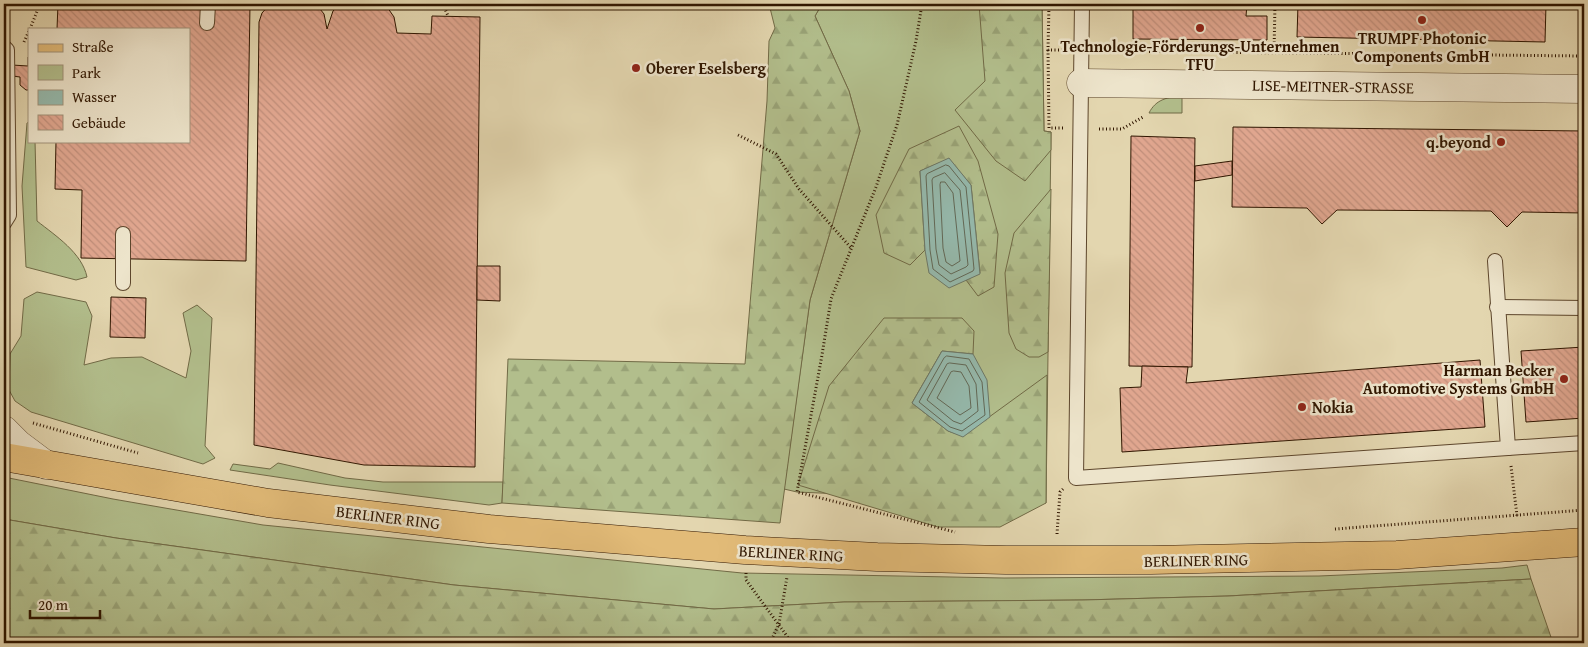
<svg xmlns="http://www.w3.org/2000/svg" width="1588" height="647" viewBox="0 0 1588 647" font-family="'Gentium Book Plus',serif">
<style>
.green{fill:#b2be8c;stroke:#716a46}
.forest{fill:url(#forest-firs);stroke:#716a46}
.water{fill:#95b9ac;stroke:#6d7867}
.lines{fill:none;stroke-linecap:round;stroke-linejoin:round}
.shore{stroke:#626856;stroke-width:1}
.building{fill:url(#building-back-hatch);stroke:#301600}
.lane-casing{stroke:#5d462c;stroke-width:16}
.street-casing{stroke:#5d462c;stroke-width:29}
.primary-casing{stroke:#301600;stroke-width:29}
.path{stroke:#301600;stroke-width:3;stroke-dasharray:1 2.5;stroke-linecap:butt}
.lane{stroke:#ede4cb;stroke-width:14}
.street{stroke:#ede4cb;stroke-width:28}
.primary{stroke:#e2bb78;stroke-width:28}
.poi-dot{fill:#8f2418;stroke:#ede4cb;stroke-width:2}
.labels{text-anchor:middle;stroke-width:5;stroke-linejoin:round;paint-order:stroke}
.poi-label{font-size:16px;font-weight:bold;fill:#301600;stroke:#ede4cb}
.street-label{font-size:16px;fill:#301600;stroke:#ede4cb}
</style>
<defs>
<pattern id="forest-firs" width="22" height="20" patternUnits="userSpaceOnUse" patternTransform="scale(1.25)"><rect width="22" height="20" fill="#b2be8c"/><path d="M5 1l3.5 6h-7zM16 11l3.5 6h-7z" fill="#99a377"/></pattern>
<pattern id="building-back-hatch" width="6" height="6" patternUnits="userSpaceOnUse" patternTransform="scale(1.25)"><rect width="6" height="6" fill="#e0a68f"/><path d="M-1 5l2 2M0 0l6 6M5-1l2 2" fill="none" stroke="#c08e7a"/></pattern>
</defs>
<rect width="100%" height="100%" fill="#e3d6af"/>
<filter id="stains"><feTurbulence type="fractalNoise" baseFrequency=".004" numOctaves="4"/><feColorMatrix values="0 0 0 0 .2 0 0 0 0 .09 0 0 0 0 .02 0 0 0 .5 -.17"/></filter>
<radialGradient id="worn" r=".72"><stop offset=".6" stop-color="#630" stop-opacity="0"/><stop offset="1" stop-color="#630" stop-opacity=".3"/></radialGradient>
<g class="green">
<path d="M822,4H1042L1044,131L1051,132L1046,503L797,492L784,489L810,300L860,131L849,91L815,16Z"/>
<path d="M1182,96V113H1149C1156,99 1168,97 1182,96Z"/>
<path d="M29,122V141H35L37,221C56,236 82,253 87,277L76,280L26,267L22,186L27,123Z"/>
<path d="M37,292L86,302L92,316L84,365L111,358L142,357L186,378L191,351L183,313L197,305L212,318L205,446L215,458L203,464L31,412L15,401L9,390L10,354L21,336L24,299Z"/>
<path d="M278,463L345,478L383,482H503L502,503L489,505L330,485L230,470L233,464L270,469Z"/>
<path d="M4,477L113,499L263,525L742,573L1004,578L1319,576L1502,568L1527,565L1531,579L1228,596L1083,600L844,602L714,609L454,585L116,538L4,519Z"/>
</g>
<g class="forest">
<path d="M769,4H822L815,16L849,91L860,131L810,300L780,523L502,503L508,359L745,364L767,101L769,41L775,28Z"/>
<path d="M979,4H1042L1044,131L1051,132V150L1025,181L996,161L955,110L985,81Z"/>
<path d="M959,126L978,161L998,234L994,287L978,296L966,280L980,273L971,185L949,159L920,171L925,250L910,265L884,253L876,215L909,149Z"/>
<path d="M1051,189L1048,352L1039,357H1029L1016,349L1009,333L1005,273L1014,233Z"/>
<path d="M884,318H962L974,331L973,354L942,351L912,403L948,431L963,436L1047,375L1046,503L1000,527H938L798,485L829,386Z"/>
<path d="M4,519L116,538L454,585L714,609L844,602L1083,600L1228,596L1531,579L1553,643H4Z"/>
</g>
<g class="water">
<path d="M949,158L971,185L980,274L949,288L929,273L925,250L920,171Z"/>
<path d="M942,351L973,354L987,380L990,417L963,437L948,431L912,403Z"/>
</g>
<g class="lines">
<g class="shore">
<path d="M946,165L949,166L966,187L974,269L973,271L950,282L933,269L930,250L926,176L927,174Z"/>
<path d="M945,173L960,190L968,265L966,267L951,274L939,265L936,249L932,180L933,178Z"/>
<path d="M941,182H945L953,193L960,261L952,266L946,262L943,248L940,185Z"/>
<path d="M947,356L969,359L982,382L985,415L962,431L950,427L919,402L944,358Z"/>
<path d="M950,363L966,365L976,384L978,411L961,424L953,421L927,400L947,364Z"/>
<path d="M954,371L961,372L969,386L971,408L960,415L937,398L951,372Z"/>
</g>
</g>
<g class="building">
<path d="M58,4H250L246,261L81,258L82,190L55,189L56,141H189V29H57Z"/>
<path d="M270,4H316L324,14L327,29L333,11L340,4H385L394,17L397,33L431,34L432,16L480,17L475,467L364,465L254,445L259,22L262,13Z"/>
<path d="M1133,4H1247L1246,16H1267V40L1133,39Z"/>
<path d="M1298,4H1546L1545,42L1297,37Z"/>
<path d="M28,57H29V90H26L20,85V77L12,76V65L28,66Z"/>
<path d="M1233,127L1584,131V213L1522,212L1507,227L1491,211L1337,210L1322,224L1307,208L1232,207Z"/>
<path d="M1131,136L1195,138L1192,367L1129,366Z"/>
<path d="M1232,161V175L1195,181V166Z"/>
<path d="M477,266H500V301L477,300Z"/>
<path d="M111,297L146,298L145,338L110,337Z"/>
<path d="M1584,347V418L1526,422L1521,351Z"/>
<path d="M1480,360L1485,427L1122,452L1120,388L1141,387L1142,366L1188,367L1186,383Z"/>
</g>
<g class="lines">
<g class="lane-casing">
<g id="lane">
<path d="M1082,4L1076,478L1508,448L1495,261"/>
<path d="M207,23L208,4"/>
<path d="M4,47L7,50L9,215L4,223"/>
<path d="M123,234V283"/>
<path d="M1497,307L1584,308"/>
<path d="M1508,448L1584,443"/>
</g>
</g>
<g class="street-casing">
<g id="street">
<path d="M1081,83L1584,89"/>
<path d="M4,430L18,444L46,465"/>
</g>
</g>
<g class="primary-casing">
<path id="primary" d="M4,457L268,503L489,529L745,550L877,557L1006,560H1151L1397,555L1584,542"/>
</g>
<g class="path">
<path d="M443,4L448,16"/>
<path d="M922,4L916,41L897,125L876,187L831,299L822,355L797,492L955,532"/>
<path d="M1049,4L1048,50H1064"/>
<path d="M30,29L40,4"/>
<path d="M24,42L29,31"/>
<path d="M1048,50L1049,128H1063"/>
<path d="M1100,51L1584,56"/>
<path d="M1274,53L1275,4"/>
<path d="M1099,129H1122L1143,117"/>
<path d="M738,135L776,154L799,189L852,249"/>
<path d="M33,423L138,453"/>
<path d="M1511,466L1517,516"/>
<path d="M1335,529L1584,510"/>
<path d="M1057,534L1060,492L1063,489"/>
<path d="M746,573V580L792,643"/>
<path d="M770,643L779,624L787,577"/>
</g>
<use href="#lane" class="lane"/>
<use href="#street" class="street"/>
<use href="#primary" class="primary"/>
</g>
<g class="poi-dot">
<circle cx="1422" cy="20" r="5"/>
<circle cx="1200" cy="28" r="5"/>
<circle cx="636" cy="68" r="5"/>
<circle cx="1501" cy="142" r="5"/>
<circle cx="1564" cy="379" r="5"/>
<circle cx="1302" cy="407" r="5"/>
</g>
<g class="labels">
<g class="poi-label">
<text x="1422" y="44">TRUMPF Photonic<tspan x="1422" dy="18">Components GmbH</tspan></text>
<text x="1200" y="52">Technologie-Förderungs-Unternehmen<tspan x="1200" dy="18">TFU</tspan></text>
<text x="646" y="74" text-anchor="start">Oberer Eselsberg</text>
<text x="1491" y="148" text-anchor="end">q.beyond</text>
<text x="1554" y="376" text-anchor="end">Harman Becker<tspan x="1554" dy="18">Automotive Systems GmbH</tspan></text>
<text x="1312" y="413" text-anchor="start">Nokia</text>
</g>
<g class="street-label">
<text transform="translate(1333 86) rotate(1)" y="6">LISE-MEITNER-STRASSE</text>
<text transform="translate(388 517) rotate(7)" y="6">BERLINER RING</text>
<text transform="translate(791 553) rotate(3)" y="6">BERLINER RING</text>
<text transform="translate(1196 560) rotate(-1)" y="6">BERLINER RING</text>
</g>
</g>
<rect width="1588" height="647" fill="none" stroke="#e3d6af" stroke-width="20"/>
<rect x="5" y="5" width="1578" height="637" fill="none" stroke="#301600" stroke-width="2.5"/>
<rect x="10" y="10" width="1568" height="627" fill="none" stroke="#301600"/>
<rect x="28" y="28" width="162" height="115" fill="#ede4cb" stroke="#a1927a"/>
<rect x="38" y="44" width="25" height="8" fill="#e2bb78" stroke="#a1927a"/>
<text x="72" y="52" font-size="15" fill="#301600">Straße</text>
<rect x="38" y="65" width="25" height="15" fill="#b2be8c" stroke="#a1927a"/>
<text x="72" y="78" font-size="15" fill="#301600">Park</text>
<rect x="38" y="90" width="25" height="15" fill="#95b9ac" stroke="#a1927a"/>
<text x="72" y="102" font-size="15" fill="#301600">Wasser</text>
<rect x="38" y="115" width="25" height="15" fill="url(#building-back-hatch)" stroke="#a1927a"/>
<text x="72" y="128" font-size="15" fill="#301600">Gebäude</text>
<path d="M30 610v8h70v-8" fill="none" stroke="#301600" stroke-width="2.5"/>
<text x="38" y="610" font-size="15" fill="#301600" stroke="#ede4cb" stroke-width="4" paint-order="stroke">20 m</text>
<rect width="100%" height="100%" filter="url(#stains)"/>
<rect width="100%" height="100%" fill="url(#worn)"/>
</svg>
